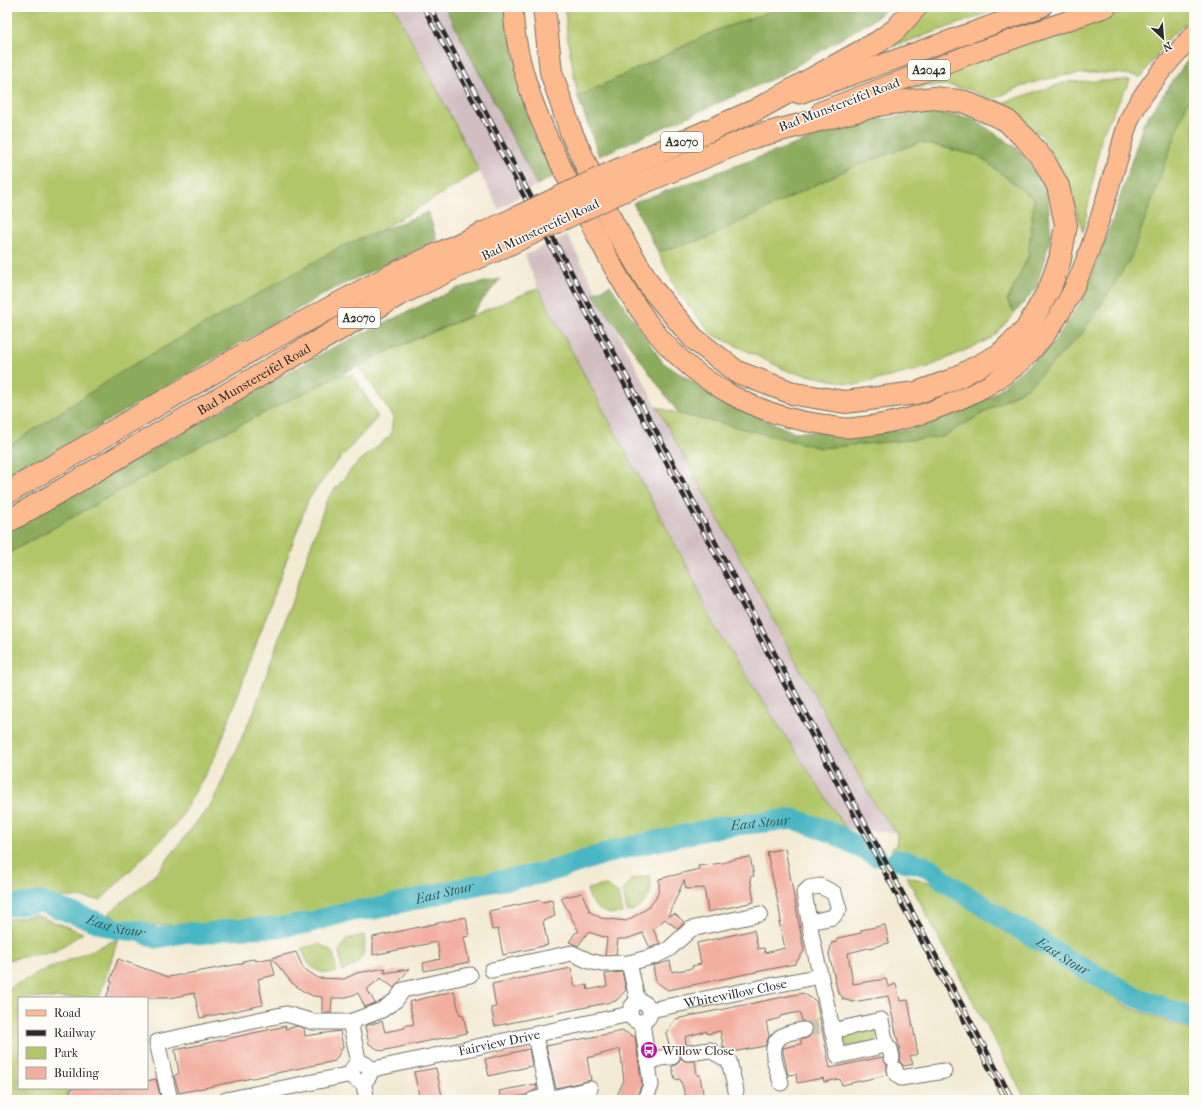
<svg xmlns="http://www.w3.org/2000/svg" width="1201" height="1107" viewBox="0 0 1201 1107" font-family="'IM FELL French Canon',serif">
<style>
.industrial{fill:#d2bec1}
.green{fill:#b1c669;stroke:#6e784a}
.forest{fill:#8cab5d;stroke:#5c6b44}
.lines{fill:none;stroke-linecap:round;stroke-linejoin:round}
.river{stroke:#48b6c3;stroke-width:21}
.building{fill:#f2ae9f}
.minor-tunnel{stroke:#cbc4b1;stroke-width:15;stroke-dasharray:15 8;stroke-linecap:butt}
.minor-casing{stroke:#716e66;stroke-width:17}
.major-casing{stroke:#716e66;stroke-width:21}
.highway-casing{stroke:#716e66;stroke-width:24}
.minor{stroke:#fff;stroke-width:15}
.major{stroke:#fcba8e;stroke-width:19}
.highway{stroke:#fcba8e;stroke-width:22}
.rail-casing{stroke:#2b2b2b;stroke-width:4.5}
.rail{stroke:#fdfcf7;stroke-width:3;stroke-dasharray:9;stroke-linecap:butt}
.highway-bridge-casing{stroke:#716e66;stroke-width:24;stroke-linecap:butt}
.highway-bridge{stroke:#fcba8e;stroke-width:22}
.labels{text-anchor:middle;stroke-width:3;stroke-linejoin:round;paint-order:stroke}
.shield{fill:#fdfcf7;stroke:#6a6a68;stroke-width:1}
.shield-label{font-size:12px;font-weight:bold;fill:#2b2b2b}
.street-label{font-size:13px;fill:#2b2b2b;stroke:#fdfcf7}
.poi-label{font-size:13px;fill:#2b2b2b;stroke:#fdfcf7;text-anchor:start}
.water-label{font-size:14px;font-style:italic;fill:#355c60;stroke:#fdfcf7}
</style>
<rect width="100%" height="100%" fill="#fdfcf7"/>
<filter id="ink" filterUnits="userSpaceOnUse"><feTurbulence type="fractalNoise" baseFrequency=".025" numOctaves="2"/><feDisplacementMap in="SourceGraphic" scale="8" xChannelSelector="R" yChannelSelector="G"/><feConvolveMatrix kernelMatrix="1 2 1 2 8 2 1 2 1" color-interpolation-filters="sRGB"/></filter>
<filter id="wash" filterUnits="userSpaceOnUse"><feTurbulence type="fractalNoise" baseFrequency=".012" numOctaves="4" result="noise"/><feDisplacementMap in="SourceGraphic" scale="16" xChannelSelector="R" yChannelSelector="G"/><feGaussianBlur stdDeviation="0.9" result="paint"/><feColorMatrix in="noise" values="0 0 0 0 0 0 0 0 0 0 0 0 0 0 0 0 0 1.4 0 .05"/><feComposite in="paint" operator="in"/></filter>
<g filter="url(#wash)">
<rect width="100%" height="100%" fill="#f3ead3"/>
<g class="industrial">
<path d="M394,7H445L537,185L499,209Z"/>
<path d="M567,235L657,407L876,807L898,833L846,829L714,626L691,574L538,288L525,255Z"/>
</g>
<g class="green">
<path d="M7,7H394L479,171L7,455Z"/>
<path d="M565,7H783L715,31L578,97L567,35Z"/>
<path d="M928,7H1006L891,47Z"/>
<path d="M1130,7H1194V16L1170,37L1141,77C1106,69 1063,73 1029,84C1016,88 1004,94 992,100L971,90L946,85L905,88L1044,34Z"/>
<path d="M1130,80L1102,134L1083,232L1069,189L1043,137L1002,103L1067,82Z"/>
<path d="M1194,95V1016L1138,993L1028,930L950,878L940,868L895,854L891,849L896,846L897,833L876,807L657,407L679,414L720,423L821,448L942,437L1028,387L1082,334L1187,103Z"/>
<path d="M921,142L979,156L1034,199L1028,257L1007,301L1015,313L992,338L926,368L856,385L788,371L712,334L678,293L658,252L707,238L852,167Z"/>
<path d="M538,288L691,574L714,626L846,829L770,811L569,856L540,868L470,878L306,916L270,921L135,926L108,914L156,874L213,801L254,711L327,499L354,466L391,435L393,416L358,365L388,351Z"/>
<path d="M353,375L378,417L334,465L308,500L217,753L178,822L101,900L77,897L17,898L7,896V554L212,439L337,376Z"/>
<path d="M650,875C653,894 646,908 627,912L623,891L632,879Z"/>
<path d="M906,876L932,883L1129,1007L1194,1031V1100H1026Z"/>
<path d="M605,885L618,893L622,913C602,916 591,908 587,889Z"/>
<path d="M36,915L83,933L55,951L7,960V919Z"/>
<path d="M364,935C367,954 360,966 342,971L339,951L347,939Z"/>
<path d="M118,939L99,998H19V1088H69L65,1100H7V989L43,971Z"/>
<path d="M320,944L333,953L337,972C318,976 306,966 302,948Z"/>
<path d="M873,1025L880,1033L876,1041L847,1047L841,1041L843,1033Z"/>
</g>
<g class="forest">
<path d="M445,7H507L518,75L533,134L556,175L537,185Z"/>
<path d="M783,7H888L879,16L781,75L599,156L578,97L715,31Z"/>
<path d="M1194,51V95L1187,103L1131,258L1082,334L1028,387L942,437L821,448L720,423L679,414L593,294L610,285L663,363L730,405L794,432L907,430L991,396L1050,347L1082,301L1114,216L1144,122Z"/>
<path d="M929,112L972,118L1018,149L1047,189L1051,236L1036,288L1015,313L1007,301L1028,257L1034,199L979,156L921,142L852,167L707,238L658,252L633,203L854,123Z"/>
<path d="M428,212L437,240L325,293L7,480V447L126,369L340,247Z"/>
<path d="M500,279L470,316L388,351L212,439L7,554V531L336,346L458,288Z"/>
</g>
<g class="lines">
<g class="river">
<path id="s1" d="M897,860C917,863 931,864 943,880L1006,921L1040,941L1064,958L1136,997L1194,1019"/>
<path id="s2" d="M7,906L41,902L117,929L140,931L156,938L188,932L201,934L230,929L281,927L308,923L349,911L374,909L475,885L545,873L616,850L724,826L794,819L831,832L876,856"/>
</g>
</g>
<g id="blocks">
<g class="building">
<path d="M785,848L804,951L795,964L668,990L656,982L653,966L670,961L672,972L693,968L692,966L701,964L697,943L754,930L758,949L764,948L765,953L785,948L779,922H781L779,908L767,852Z"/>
<path d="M750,857L754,876L750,877L754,902L708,912L704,888L686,889L684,880L668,916L675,914L684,922L678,929L665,919L653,929L660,944L650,948L643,933L626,939H618L616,954L605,955L607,938L588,932L578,946L569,942L575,933L579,932L561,898L582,893L590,912L601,918L626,921L648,908L656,898L659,889V879L699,869L698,866L723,863L734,859Z"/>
<path d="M541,900L542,902L552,900L555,916L543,921L548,945L503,955L498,929L492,930L489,911Z"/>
<path d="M466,917L469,936L464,937L469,962L424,971L423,963L440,959L437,942L373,955V937Z"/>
<path d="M885,925L889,943L848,953L853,984L886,979L888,987L896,984L900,1001L908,1000L918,1054L910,1056L913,1064L904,1066L900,1062L901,1056L888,996L853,1002L842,999L843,997L838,993L829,954L832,942L835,943L838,938L861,933V930Z"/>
<path d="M296,952L303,968L318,978L344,979L357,973L386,968L384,973L409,969L394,988L381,978L367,989L375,1003L365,1007L358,993L344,998H332L331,1013H322V997L313,996L303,991L292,983L272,958Z"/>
<path d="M271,958L275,975L258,979L263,1005L200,1018L194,993L170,998H106L112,982L110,981L118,959L168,977L240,964L243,963V961L254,959L255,961Z"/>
<path d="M571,968L575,987L587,985L588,990L607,986L605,974L622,972L626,990L616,1001L495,1026L491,1008L496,1007L492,984Z"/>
<path d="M454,991L460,1015L463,1014L467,1033L381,1051L369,1044L365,1026L382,1021L385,1032L405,1028L404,1026L414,1024L409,1002Z"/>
<path d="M803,993L816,1001L830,1068L882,1057L887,1065V1075L842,1085L840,1079L824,1082L823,1078L797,1083L796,1074L788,1075L783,1052V1048L801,1044V1040L809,1037L812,1034L811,1025L802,1021L800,1012L780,1016V1018L766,1022L769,1036L765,1046L732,1052L724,1048L720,1031L707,1034L706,1031L685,1037L686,1044L682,1046L679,1052L675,1049L670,1048L666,1033L675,1019Z"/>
<path d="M286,1026L285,1029L297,1026L304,1028L305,1036L340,1031L343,1047L335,1061L179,1093L174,1076L179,1073L175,1050Z"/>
<path d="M623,1031L635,1037L642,1084L634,1100H615L624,1080L620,1049L587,1058L591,1080L556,1088L546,1046Z"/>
<path d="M529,1049L532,1066L489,1076L485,1059Z"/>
<path d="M681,1058L685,1061H695L697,1075H700L704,1100H687L680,1079L675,1080L672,1067L677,1064Z"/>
<path d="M436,1068L442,1096L436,1097L437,1100H420L414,1072Z"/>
<path d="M156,1079L160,1096L143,1100H67L72,1088H147V1081Z"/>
<path d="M536,1084L537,1089L526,1095L501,1100L499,1091Z"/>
</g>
</g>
</g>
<g filter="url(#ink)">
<use href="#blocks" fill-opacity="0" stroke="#716e66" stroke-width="1"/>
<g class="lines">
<path class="minor-tunnel" d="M804,1030L821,1026"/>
<g class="minor-casing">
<g id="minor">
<path d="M810,922L833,917L839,909L834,893L820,886L809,888L804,893L812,938L838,1056L886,1045"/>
<path d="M629,963L638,1002"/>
<path d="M492,970L572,953L589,961L602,964L629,963L655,956L669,949L691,929L760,914"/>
<circle cx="640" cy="1012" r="10"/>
<path id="s3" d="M650,1010L820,976"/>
<path d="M350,1022L359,1063"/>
<path d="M642,1022L651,1085L645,1100"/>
<path d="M832,1031L881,1020L886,1045"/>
<path d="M535,1036L549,1100"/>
<path d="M886,1045L890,1049L892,1058"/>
<path d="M688,1053L710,1050L729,1061L736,1091"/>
<path d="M650,1062L660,1058L672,1057"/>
<circle cx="361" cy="1072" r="9"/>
<path d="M895,1069L896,1073L901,1078L944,1071"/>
<path id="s4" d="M369,1070L630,1014"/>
<path d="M363,1081L367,1100"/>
<path d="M781,1083C777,1068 766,1046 782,1036C788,1032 798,1031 804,1030"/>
<path d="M548,1099L590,1089"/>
<path d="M170,1100L157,1042L286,1014L314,1022H350L382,1010L396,1000L403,990L470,975"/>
<path d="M226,1100L352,1074"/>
<path d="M533,1100L548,1096"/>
</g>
</g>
<g class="major-casing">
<g id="major">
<path d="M513,7C515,72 547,139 576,196C601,244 624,293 658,335C698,383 758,416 821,424C830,426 840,428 849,428C877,426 902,421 928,412C961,400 996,385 1023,360C1079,306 1094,236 1116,165C1121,150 1124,131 1131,116C1147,85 1171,59 1194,34"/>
<path d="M799,94L1042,7"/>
<path d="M821,111L976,52L1107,7"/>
</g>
</g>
<g class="highway-casing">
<g id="highway">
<path d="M544,7L551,72L571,132L613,224L652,289L693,338L737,372L795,394L845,402L916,393L952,380L999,355L1026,330L1050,288L1060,259L1066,225L1058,186L1044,161L1027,140L1006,120L965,102L934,98L882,104L753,137L618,193"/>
<path d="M609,174L756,110L878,42L895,30L916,7"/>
<path d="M7,493L255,348L394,274L482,234"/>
<path id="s5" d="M7,522L398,295L458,266L494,251"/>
</g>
</g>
<use href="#minor" class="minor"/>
<use href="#major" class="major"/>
<use href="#highway" class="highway"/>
<g class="rail-casing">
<g id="rail">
<path d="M423,7L1006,1100"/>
<path d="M430,7L1013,1100"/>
</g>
</g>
<use href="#rail" class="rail"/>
<g class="highway-bridge-casing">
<g id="highway-bridge">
<path d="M482,234L609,174"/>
<path d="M494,251L618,193"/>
</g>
</g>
<use href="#highway-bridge" class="highway-bridge"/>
</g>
</g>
<defs>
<g id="bus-disc" transform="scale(0.9)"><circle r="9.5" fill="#b5179e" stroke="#fdfcf7"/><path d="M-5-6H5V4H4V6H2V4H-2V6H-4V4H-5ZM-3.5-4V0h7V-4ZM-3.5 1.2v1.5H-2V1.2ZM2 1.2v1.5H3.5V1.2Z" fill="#fff"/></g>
</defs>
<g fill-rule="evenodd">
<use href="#bus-disc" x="649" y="1050"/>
</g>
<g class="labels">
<g class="shield">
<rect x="908" y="60" width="42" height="20" rx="3"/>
<rect x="661" y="132" width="42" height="20" rx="3"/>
<rect x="338" y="308" width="42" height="20" rx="3"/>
</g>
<g class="shield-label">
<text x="929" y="74">A2042</text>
<text x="682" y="146">A2070</text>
<text x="359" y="322">A2070</text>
</g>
<g class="street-label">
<text transform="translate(839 104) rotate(-21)" y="5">Bad Munstereifel Road</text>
<text transform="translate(540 229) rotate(-25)" y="5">Bad Munstereifel Road</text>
<text dy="5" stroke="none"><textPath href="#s5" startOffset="285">Bad Munstereifel Road</textPath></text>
<text dy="5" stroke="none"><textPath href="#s3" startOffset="87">Whitewillow Close</textPath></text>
<text dy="5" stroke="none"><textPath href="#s4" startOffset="133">Fairview Drive</textPath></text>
</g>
<g class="poi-label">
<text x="662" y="1055">Willow Close</text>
</g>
<g class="water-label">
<text dy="5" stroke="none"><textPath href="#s2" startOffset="773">East Stour</textPath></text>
<text dy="5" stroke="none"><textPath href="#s2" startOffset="449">East Stour</textPath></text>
<text dy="5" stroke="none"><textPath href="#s2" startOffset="113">East Stour</textPath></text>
<text dy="5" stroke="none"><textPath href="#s1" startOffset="194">East Stour</textPath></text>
</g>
</g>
<rect width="1201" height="1107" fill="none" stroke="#fdfcf7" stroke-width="24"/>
<rect x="18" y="997" width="130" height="92" fill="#fdfcf7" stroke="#a9a8a5"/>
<rect x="26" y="1010" width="20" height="6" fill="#fcba8e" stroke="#a9a8a5"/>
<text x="54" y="1017" font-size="12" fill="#2b2b2b">Road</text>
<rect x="26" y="1030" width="20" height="6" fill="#2b2b2b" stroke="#a9a8a5"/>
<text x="54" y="1037" font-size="12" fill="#2b2b2b">Railway</text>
<rect x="26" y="1047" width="20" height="12" fill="#b1c669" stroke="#a9a8a5"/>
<text x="54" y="1057" font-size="12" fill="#2b2b2b">Park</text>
<rect x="26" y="1067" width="20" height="12" fill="#f2ae9f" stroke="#a9a8a5"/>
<text x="54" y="1077" font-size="12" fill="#2b2b2b">Building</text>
<g transform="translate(1163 38) rotate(154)" stroke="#fdfcf7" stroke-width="3" paint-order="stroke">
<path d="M0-3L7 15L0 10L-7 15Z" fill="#2b2b2b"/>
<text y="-6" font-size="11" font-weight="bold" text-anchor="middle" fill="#2b2b2b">N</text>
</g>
</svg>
